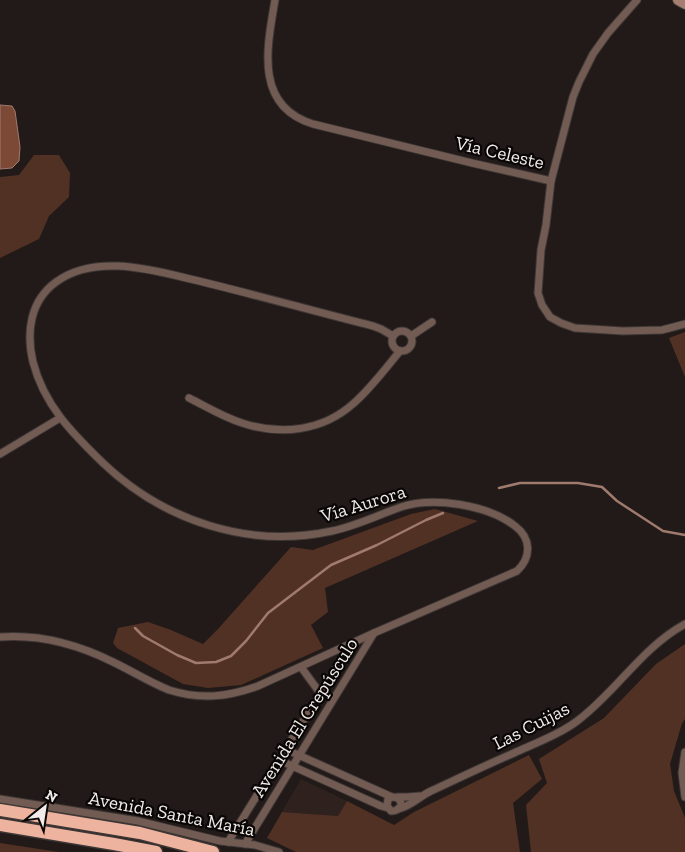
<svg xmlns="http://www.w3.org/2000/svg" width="685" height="852" viewBox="0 0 685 852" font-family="'Zilla Slab',serif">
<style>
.built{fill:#2f221e}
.green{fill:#523125}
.water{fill:#7c4937;stroke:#9f7a6d}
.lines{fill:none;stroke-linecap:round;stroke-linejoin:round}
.stream{stroke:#9f7a6d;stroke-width:2.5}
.minor-casing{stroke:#3e3735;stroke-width:9}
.secondary-casing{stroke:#3e3735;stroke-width:12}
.motorway-casing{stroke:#3e3735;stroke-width:15}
.minor{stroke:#725b52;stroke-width:7}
.secondary{stroke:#a47e71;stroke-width:10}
.motorway{stroke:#eeb39e;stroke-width:12}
.labels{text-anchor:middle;stroke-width:4.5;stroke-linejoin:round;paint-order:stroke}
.street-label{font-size:19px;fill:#f1ecea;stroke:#090605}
</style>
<rect width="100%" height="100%" fill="#211a18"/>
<path class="built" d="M301,779L347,801L338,816L282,812Z"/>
<g class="green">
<path d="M34,155H59L70,173L69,197L49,216L39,239L0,258V177L19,175Z"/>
<path d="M685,332V377L669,338Z"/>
<path d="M435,509L478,521L325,588L328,612L311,625L323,648L241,685L208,688L183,684L117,648L113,643L118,628L148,622L171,630L203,644L218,629L291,547L313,550L411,514Z"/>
<path d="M685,644V719L682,723L670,764L674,791L685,818V852H531L526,805L547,783L539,759L604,718L656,664Z"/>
<path d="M529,755L542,779L513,803L520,852H296L267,838L282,812L338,816L347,801L394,825L414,812Z"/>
<path d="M0,843L59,852H0Z"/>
</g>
<path class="water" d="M0,105L12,106L15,111L20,147L19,161L12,168L0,169Z"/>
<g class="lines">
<g class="stream">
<path d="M499,488L520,483H578L602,487L617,501L663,531L685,535"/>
<path d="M135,628L143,636L177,655L196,663L216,662L231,656L246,641L268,613L331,565L377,545L426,520L443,513"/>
</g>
<g class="minor-casing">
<g id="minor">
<path d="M275,0C267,47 254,106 313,124L472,163L551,181"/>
<path d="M637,0L608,33L593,54L579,82L573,97L551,181L546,225L541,250L538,293L542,305L550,317L561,323L575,328L623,331L662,330L685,324"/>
<circle cx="402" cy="341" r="10"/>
<path d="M411,336L432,322"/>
<path d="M189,398C207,407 223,417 242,423C281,436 323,431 354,403C371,388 385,369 400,351"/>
<path d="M0,454L60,418"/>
<path d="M0,637C40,634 77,644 113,662C132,671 149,682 169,690C201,700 227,697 258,686L374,633L517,571C532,557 531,538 515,526C488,505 433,496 401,507C378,515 356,526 332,531C249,549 164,521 103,463C72,433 44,405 33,362C26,332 30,301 56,282C91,256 142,267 182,277C246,292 309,310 373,326L381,329L393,336"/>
<path d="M301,667L320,693"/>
<path d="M285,749L392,797C404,797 404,811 391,811L387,806L388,799L392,797"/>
<path d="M685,752L682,773L685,797"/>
<path d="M279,760L381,806L388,808"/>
<path d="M397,797H407L420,796"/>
<path d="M0,799L138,821L220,841L255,845L279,852"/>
<path d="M398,809C410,807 420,796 431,791C459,778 486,765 514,753C536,743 563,733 581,718C618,689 643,647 685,624"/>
<path d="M228,842L351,644"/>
<path d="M245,844L374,633"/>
</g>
</g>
<g class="secondary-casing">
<path id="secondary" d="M678,0L685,4"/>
</g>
<g class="motorway-casing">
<g id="motorway">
<path d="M0,810L140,833L213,852"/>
<path d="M0,825L114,844L156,852"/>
</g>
</g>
<use href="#minor" class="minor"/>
<use href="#secondary" class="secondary"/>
<use href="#motorway" class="motorway"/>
</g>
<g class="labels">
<g class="street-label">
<text transform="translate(500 152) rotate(13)" y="7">Vía Celeste</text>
<text transform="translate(363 503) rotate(-17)" y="7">Vía Aurora</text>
<text transform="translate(304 717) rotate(-58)" y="7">Avenida El Crepúsculo</text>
<text transform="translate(531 725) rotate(-27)" y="7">Las Cuijas</text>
<text transform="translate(172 813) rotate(11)" y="7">Avenida Santa María</text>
</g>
</g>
<g transform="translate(45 807) rotate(30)" stroke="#090605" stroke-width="4" paint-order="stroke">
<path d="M0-4L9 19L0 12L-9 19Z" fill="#f1ecea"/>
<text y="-8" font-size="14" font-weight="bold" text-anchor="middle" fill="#f1ecea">N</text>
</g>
</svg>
